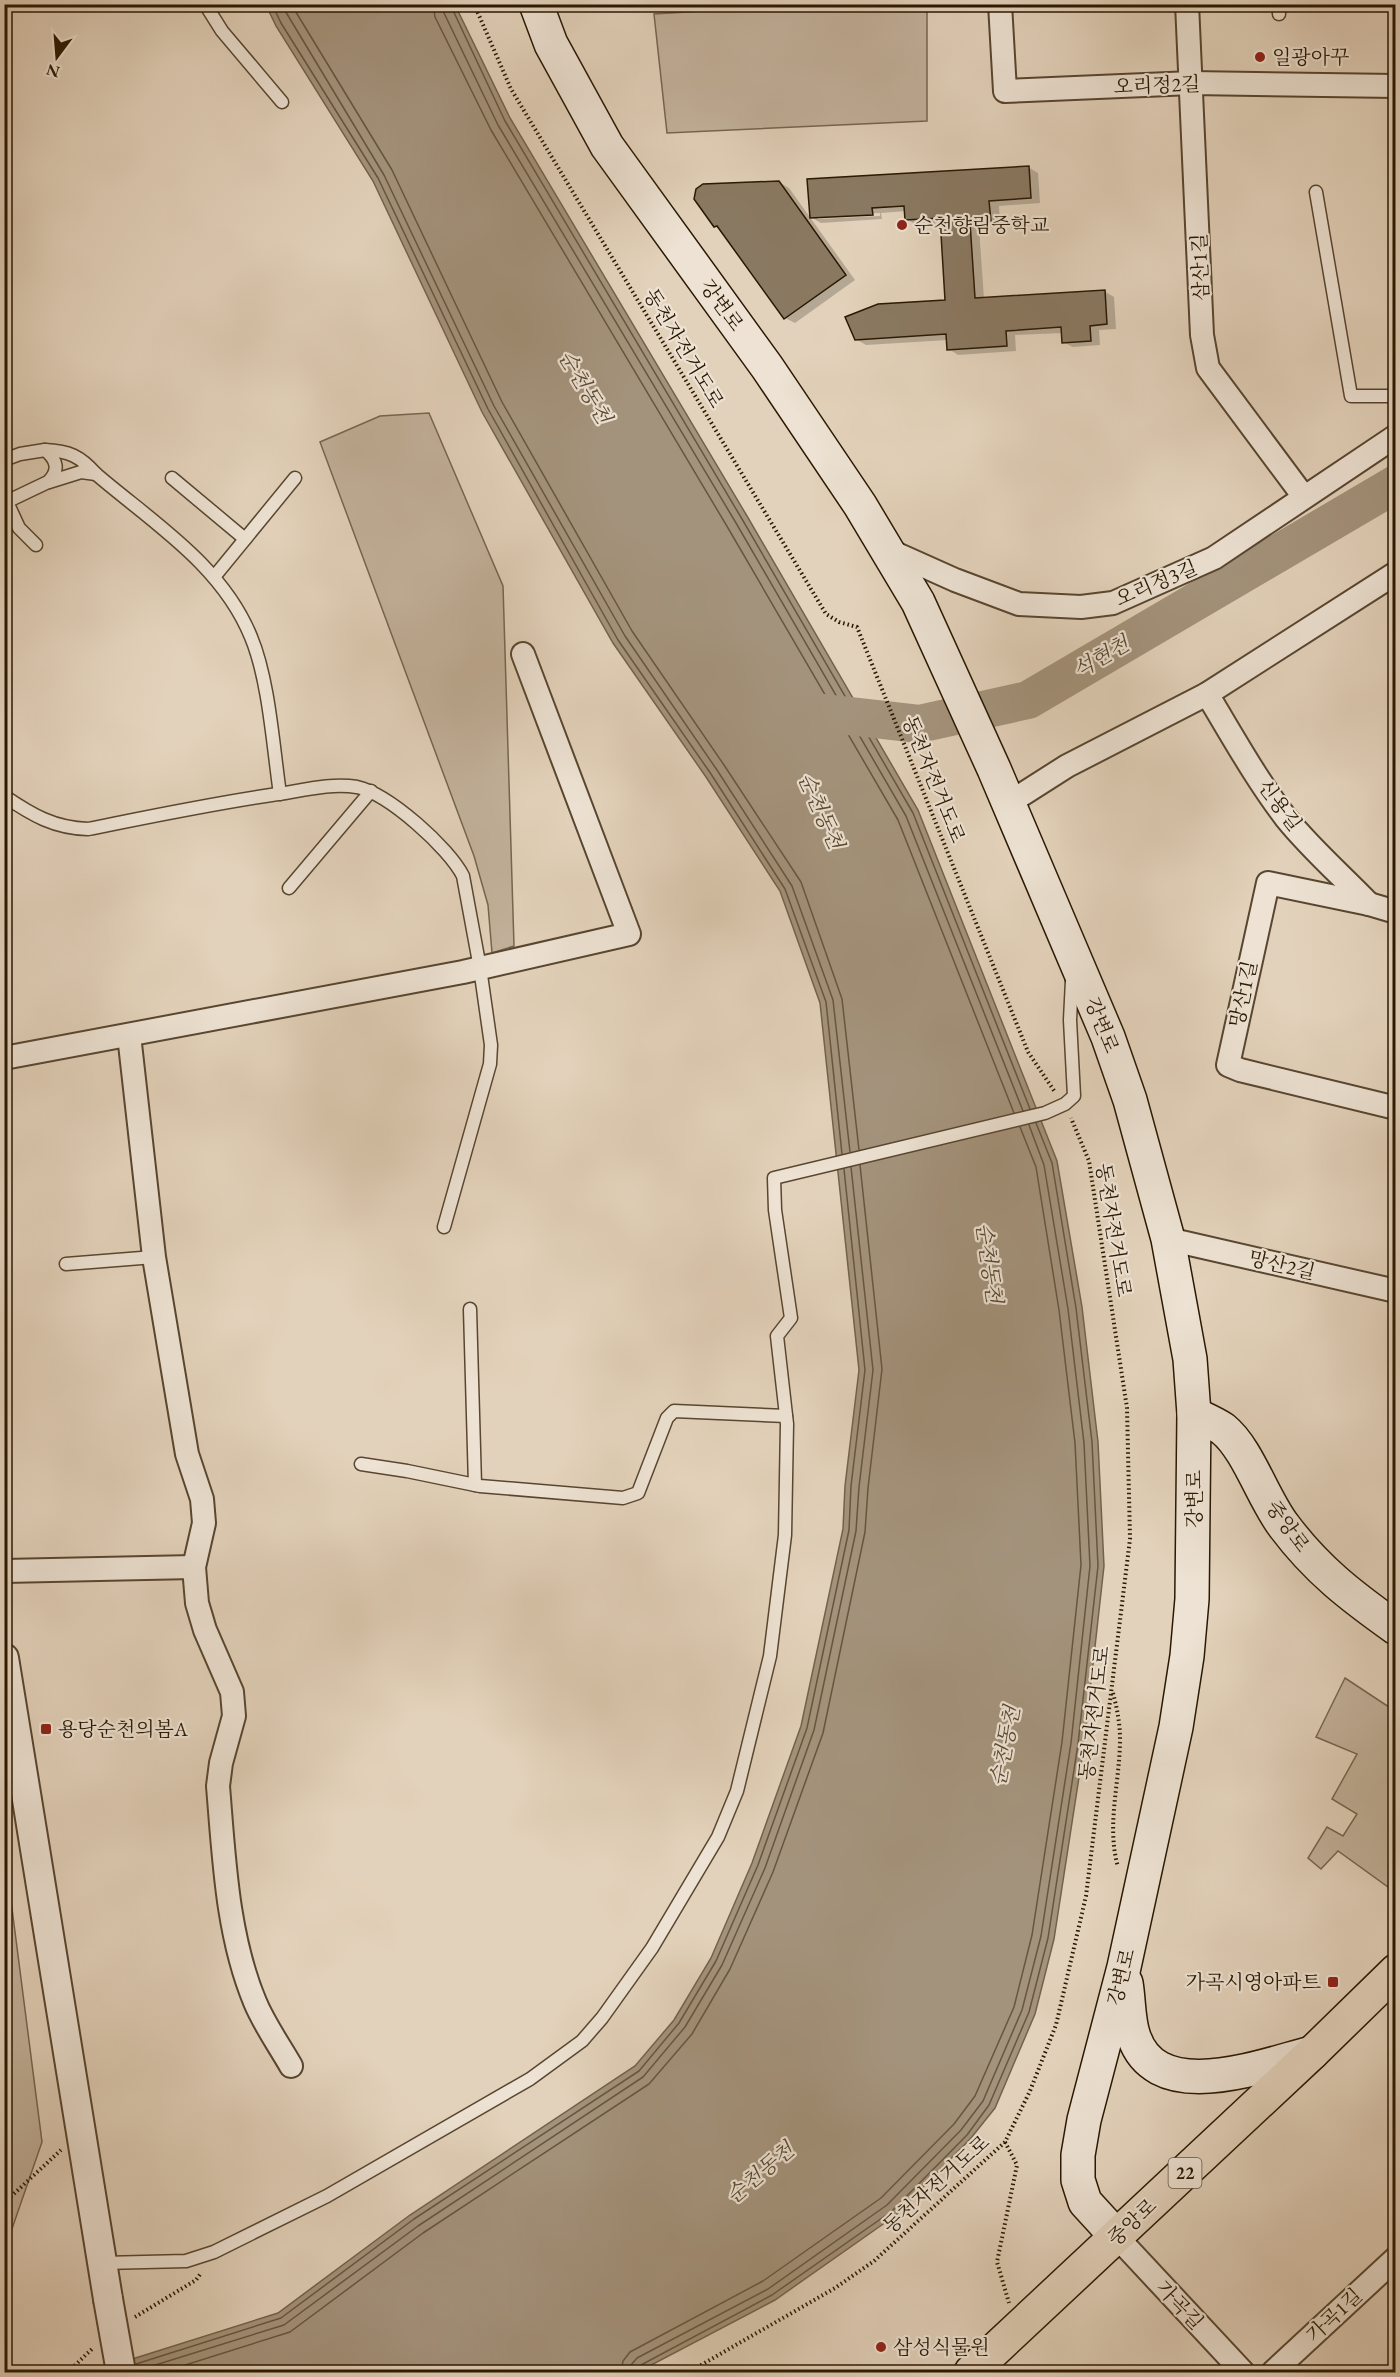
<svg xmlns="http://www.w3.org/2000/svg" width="1400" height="2377" viewBox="0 0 1400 2377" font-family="'EB Garamond','Noto Serif KR',serif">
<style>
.green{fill:#c3b29c;stroke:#76654f;stroke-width:1.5}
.water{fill:#a4937c;stroke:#73624b;stroke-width:1.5}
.shadow{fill:#0003;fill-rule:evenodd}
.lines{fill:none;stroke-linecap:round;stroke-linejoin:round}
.shore{stroke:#66563f;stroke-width:1.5}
.river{stroke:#a4937c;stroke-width:38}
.building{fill:#8a7962;stroke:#291802;stroke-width:1.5}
.service-casing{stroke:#584630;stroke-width:15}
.minor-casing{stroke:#584630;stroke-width:26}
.tertiary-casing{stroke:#584630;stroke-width:32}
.secondary-casing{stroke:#291802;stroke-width:36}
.primary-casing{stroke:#291802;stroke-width:36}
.path{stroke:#291802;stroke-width:4;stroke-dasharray:1.5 3;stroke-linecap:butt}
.service{stroke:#ede2d3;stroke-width:12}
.minor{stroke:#ede2d3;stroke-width:22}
.tertiary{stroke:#ede2d3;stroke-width:28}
.secondary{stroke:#ede2d3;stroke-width:33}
.primary{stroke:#e3d2bb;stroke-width:33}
.tertiary-bridge-casing{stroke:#584630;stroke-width:32;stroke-linecap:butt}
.tertiary-bridge{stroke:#ede2d3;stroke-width:28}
.poi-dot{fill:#8f2418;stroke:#ede2d3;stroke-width:2}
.labels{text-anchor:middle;stroke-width:4.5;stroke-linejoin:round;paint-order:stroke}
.shield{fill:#ede2d3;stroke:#645541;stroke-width:1.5}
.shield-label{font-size:18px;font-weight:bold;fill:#291802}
.poi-label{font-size:20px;fill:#291802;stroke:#ede2d3;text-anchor:start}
.street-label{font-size:20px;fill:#291802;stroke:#ede2d3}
.water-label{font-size:21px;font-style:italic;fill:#5a4933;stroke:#ede2d3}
</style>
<rect width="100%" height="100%" fill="#e3d2bb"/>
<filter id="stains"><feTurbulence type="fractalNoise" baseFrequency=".00333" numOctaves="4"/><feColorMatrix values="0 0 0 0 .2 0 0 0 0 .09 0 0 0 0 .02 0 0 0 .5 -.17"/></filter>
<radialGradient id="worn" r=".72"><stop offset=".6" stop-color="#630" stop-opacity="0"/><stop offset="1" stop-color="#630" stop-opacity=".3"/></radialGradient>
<g class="green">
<path d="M820,4L927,5V121L667,133L654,14Z"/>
<path d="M429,413L503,586L514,946L492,953L488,905L474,856L320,442L380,416Z"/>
<path d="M1345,1678L1395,1711V1788L1390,1799L1395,1803V1892L1338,1851L1321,1869L1308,1858L1327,1827L1343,1836L1357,1814L1332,1799L1357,1754L1316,1737Z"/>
<path d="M5,1854L42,2142L5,2249H4Z"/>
</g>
<path class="water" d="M266,5H455L510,118L747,516L918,810L1057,1161L1082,1307L1098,1442L1104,1566L1084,1745L1054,1939L1035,2014L995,2108L971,2138L896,2215L775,2300L638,2372H99L126,2361L278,2313L410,2215L635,2066L674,2020L711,1958L752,1863L801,1726L843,1529L845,1486L859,1370L820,1003L780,891L706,777L613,643L482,412L373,181L276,26Z"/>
<g class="shadow">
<path d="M1028,167L1038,173L1040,203L999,206L1000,226L979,227L984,299L1104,291L1114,297L1116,329L1099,330L1100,345L1073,347L1063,342V333L1015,335L1016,351L958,355L949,349L948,340L866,345L856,339L947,301L942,223L916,225L907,219L906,211L881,213L882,219L821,223L811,217ZM880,213V216L818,219V216Z"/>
<path d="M779,182L789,188L855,280L795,323L785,318L721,230L715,226Z"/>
</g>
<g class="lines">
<g class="shore">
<path d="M272,4L281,23L378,178L488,409L618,640L711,774L785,889L826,1002L842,1154"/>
<path d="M281,4L384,175L494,406L625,636L717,770L792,886L833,1000L850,1152"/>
<path d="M291,4L392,170L502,402L632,631L724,765L801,882L842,999L859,1150"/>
<path d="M433,4L435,17L491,130L728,528L898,820L1014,1113"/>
<path d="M442,4L444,13L498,125L736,523L906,816L1023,1111"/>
<path d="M450,4L505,121L742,519L913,813L1030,1109"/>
<path d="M136,2364L281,2318L414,2219L639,2071L679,2023L716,1961L758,1865L807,1728L849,1530L851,1486L865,1370L844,1169"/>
<path d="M136,2371L284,2325L418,2226L643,2077L685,2027L722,1965L765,1868L814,1730L856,1531L859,1487L873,1370L851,1167"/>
<path d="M163,2372L290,2332L423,2233L649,2084L692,2034L730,1969L773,1872L823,1733L865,1532L868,1488L882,1369L860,1165"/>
<path d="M621,2372L623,2361L630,2352L763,2281L881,2198L954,2124L975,2096L1014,2007L1032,1935L1062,1742L1081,1565L1075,1443L1059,1310L1036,1167L1020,1127"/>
<path d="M630,2372L631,2365L637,2358L768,2289L887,2205L961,2130L983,2101L1022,2010L1041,1936L1071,1743L1090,1566L1084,1443L1068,1309L1044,1165L1029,1125"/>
<path d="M637,2372L641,2365L772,2295L892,2211L967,2135L989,2105L1029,2012L1048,1938L1078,1744L1098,1566L1092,1442L1076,1308L1052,1163L1036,1123"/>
</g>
<path class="river" d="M814,712L919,724L1028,700L1396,484"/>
</g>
<g class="building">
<path d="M1029,166L1031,198L989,201L991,221L970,222L975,298L1105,290L1107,324L1090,326L1091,341L1062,343L1061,327L1006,331L1007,346L947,350L946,334L855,340L845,317L878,304L945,300L940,218L905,220L904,206L872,208L873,215L810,218L807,179Z"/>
<path d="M779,181L846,275L784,319L717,226L714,227L694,199L696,189L703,184Z"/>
</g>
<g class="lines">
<g class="service-casing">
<g id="service">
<path d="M205,4L222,31L282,102"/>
<path d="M1279,14V4"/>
<path d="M1316,192L1351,396H1396"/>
<path d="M45,450C69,451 80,456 96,474L81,472L49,482"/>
<path d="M4,460L20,454L45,450C57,460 60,470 48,482L4,503"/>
<path d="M96,474C152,522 222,565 251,637C269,680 273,746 280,794"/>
<path d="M172,478L245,539"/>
<path d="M7,502L19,528L36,545"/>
<path d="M214,577L295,478"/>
<path d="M4,796C32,815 54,828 88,829C153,816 219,802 285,793C308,789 334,783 357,787C389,794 449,848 463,876L480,968L491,1045L490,1064L444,1227"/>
<path d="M289,888L371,791"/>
<path d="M66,1264L154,1257"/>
<path d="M470,1309L475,1485"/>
<path d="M361,1464L407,1471L480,1486L623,1498L638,1493L667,1418L674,1411L786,1416"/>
<path d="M103,2263L186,2261L214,2252L327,2196L530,2079L582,2041L602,2018L652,1948L718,1837L737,1791L770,1656L785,1535L787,1424L777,1336L791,1318L775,1210L774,1178L1045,1113L1065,1104L1074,1096L1070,1020L1072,980"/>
</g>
</g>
<g class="minor-casing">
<g id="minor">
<path d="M1000,4L1005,91L1192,83L1396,86"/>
<path d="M1187,4L1202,335L1208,368L1304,497"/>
<path d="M888,550L955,580L1019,604L1081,607L1113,603L1214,558L1396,436"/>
<path d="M1207,694C1232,735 1256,779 1286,818C1311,849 1341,875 1369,904"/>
<path d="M1009,803L1067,766L1207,694L1396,573"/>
<path d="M1396,912L1369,904L1268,883L1228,1065L1240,1070L1396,1108"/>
<path d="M129,1035L154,1257L187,1454L202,1499L204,1523L194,1567L197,1603L205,1630L232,1692L234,1716L221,1763L218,1786C224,1858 227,1935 255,2002C264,2024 279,2045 291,2066"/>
<path d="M4,1058L463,972L629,934L523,654"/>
<path d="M1168,1239L1396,1291"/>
<path d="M4,1571L194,1567"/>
<path d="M1117,2237L1243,2372"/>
<path d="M1273,2372L1396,2258"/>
</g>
</g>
<g class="tertiary-casing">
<path id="tertiary" d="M4,1658L108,2299"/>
</g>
<g class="secondary-casing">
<g id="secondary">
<path d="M536,4L551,44L607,146L767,367L860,505L918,602L994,769L1108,1037L1130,1100L1168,1239L1190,1359L1194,1414L1192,1599L1187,1656L1176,1727L1124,1967L1084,2120L1078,2155V2180L1085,2202L1117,2237"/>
<path d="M1194,1414C1204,1419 1214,1423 1223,1429C1248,1449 1263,1499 1284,1526C1317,1570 1351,1596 1396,1628"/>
<path d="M1126,1983C1129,2000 1128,2021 1134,2037C1158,2107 1263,2065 1312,2053"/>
</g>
</g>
<g class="primary-casing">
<path id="primary" d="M971,2372L1312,2053L1396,1971"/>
</g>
<g class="path">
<path d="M474,4L511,89L826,614L839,622L857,627L1028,1052L1055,1092"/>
<path d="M1113,1693C1117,1708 1120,1723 1120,1739C1120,1782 1106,1825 1118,1867"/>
<path d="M1005,2142L1017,2165L997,2262L1009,2303"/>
<path d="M4,2203L61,2150"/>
<path d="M135,2317L196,2280L201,2273"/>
<path d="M68,2372L93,2348"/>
<path d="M689,2372L835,2288L874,2261L1005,2142L1030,2091L1056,2025L1086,1896L1130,1539L1127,1408L1089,1161L1071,1118"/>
</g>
<use href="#service" class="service"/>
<use href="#minor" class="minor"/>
<use href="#tertiary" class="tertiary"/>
<use href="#secondary" class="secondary"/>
<use href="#primary" class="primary"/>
<g class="tertiary-bridge-casing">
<path id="tertiary-bridge" d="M108,2299L121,2372"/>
</g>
<use href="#tertiary-bridge" class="tertiary-bridge"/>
</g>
<g class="poi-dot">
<circle cx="1260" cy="57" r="6"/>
<circle cx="902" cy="225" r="6"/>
<rect x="40" y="1723" width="12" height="12" rx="3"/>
<rect x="1327" y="1976" width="12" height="12" rx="3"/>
<circle cx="881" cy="2347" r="6"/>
</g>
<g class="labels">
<rect class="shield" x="1168.5" y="2158" width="33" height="30" rx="4.5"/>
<g class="shield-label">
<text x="1185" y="2179">22</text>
</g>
<g class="poi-label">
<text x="1272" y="64">일광아꾸</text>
<text x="914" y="232">순천향림중학교</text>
<text x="58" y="1736">용당순천의봄A</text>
<text x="1321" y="1989" text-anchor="end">가곡시영아파트</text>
<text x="893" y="2354">삼성식물원</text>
</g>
<g class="street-label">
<text transform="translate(1157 85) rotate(-2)" y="7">오리정2길</text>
<text transform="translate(1200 267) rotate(-92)" y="7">삼산1길</text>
<text transform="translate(722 305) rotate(54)" y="7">강변로</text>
<text transform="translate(684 348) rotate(59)" y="7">동천자전거도로</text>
<text transform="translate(1156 583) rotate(-23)" y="7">오리정3길</text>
<text transform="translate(934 779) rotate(68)" y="7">동천자전거도로</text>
<text transform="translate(1280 805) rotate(53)" y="7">신용길</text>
<text transform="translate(1243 994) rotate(-78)" y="7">망산1길</text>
<text transform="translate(1102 1025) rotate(68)" y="7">강변로</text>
<text transform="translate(1114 1230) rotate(81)" y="7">동천자전거도로</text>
<text transform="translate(1282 1265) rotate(13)" y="7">망산2길</text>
<text transform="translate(1194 1499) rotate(-90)" y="7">강변로</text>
<text transform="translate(1288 1526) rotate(54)" y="7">중앙로</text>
<text transform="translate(1094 1713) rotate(-83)" y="7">동천자전거도로</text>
<text transform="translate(1121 1977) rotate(-76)" y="7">강변로</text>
<text transform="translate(936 2184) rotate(-42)" y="7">동천자전거도로</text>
<text transform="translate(1132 2222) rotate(-43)" y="7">중앙로</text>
<text transform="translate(1180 2305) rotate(47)" y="7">가곡길</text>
<text transform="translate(1334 2315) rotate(-43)" y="7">가곡1길</text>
</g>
<g class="water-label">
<text transform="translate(585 387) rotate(59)" y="7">순천동천</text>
<text transform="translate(1101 657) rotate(-30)" y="7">석현천</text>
<text transform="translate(821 811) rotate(66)" y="7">순천동천</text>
<text transform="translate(989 1263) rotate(82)" y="7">순천동천</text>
<text transform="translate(1005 1746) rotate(-79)" y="7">순천동천</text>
<text transform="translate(760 2173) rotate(-40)" y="7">순천동천</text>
</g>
</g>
<rect width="1400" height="2377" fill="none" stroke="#e3d2bb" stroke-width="24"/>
<rect x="6" y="6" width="1388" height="2365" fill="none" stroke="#291802" stroke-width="3"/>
<rect x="12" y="12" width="1376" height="2353" fill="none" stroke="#291802" stroke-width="1.5"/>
<g transform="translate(57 57) rotate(196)" stroke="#ede2d3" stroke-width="4.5" paint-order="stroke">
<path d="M0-4.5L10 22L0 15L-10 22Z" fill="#291802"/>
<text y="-9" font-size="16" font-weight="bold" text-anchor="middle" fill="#291802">N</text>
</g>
<rect width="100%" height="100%" filter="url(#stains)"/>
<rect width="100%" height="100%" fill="url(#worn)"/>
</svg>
